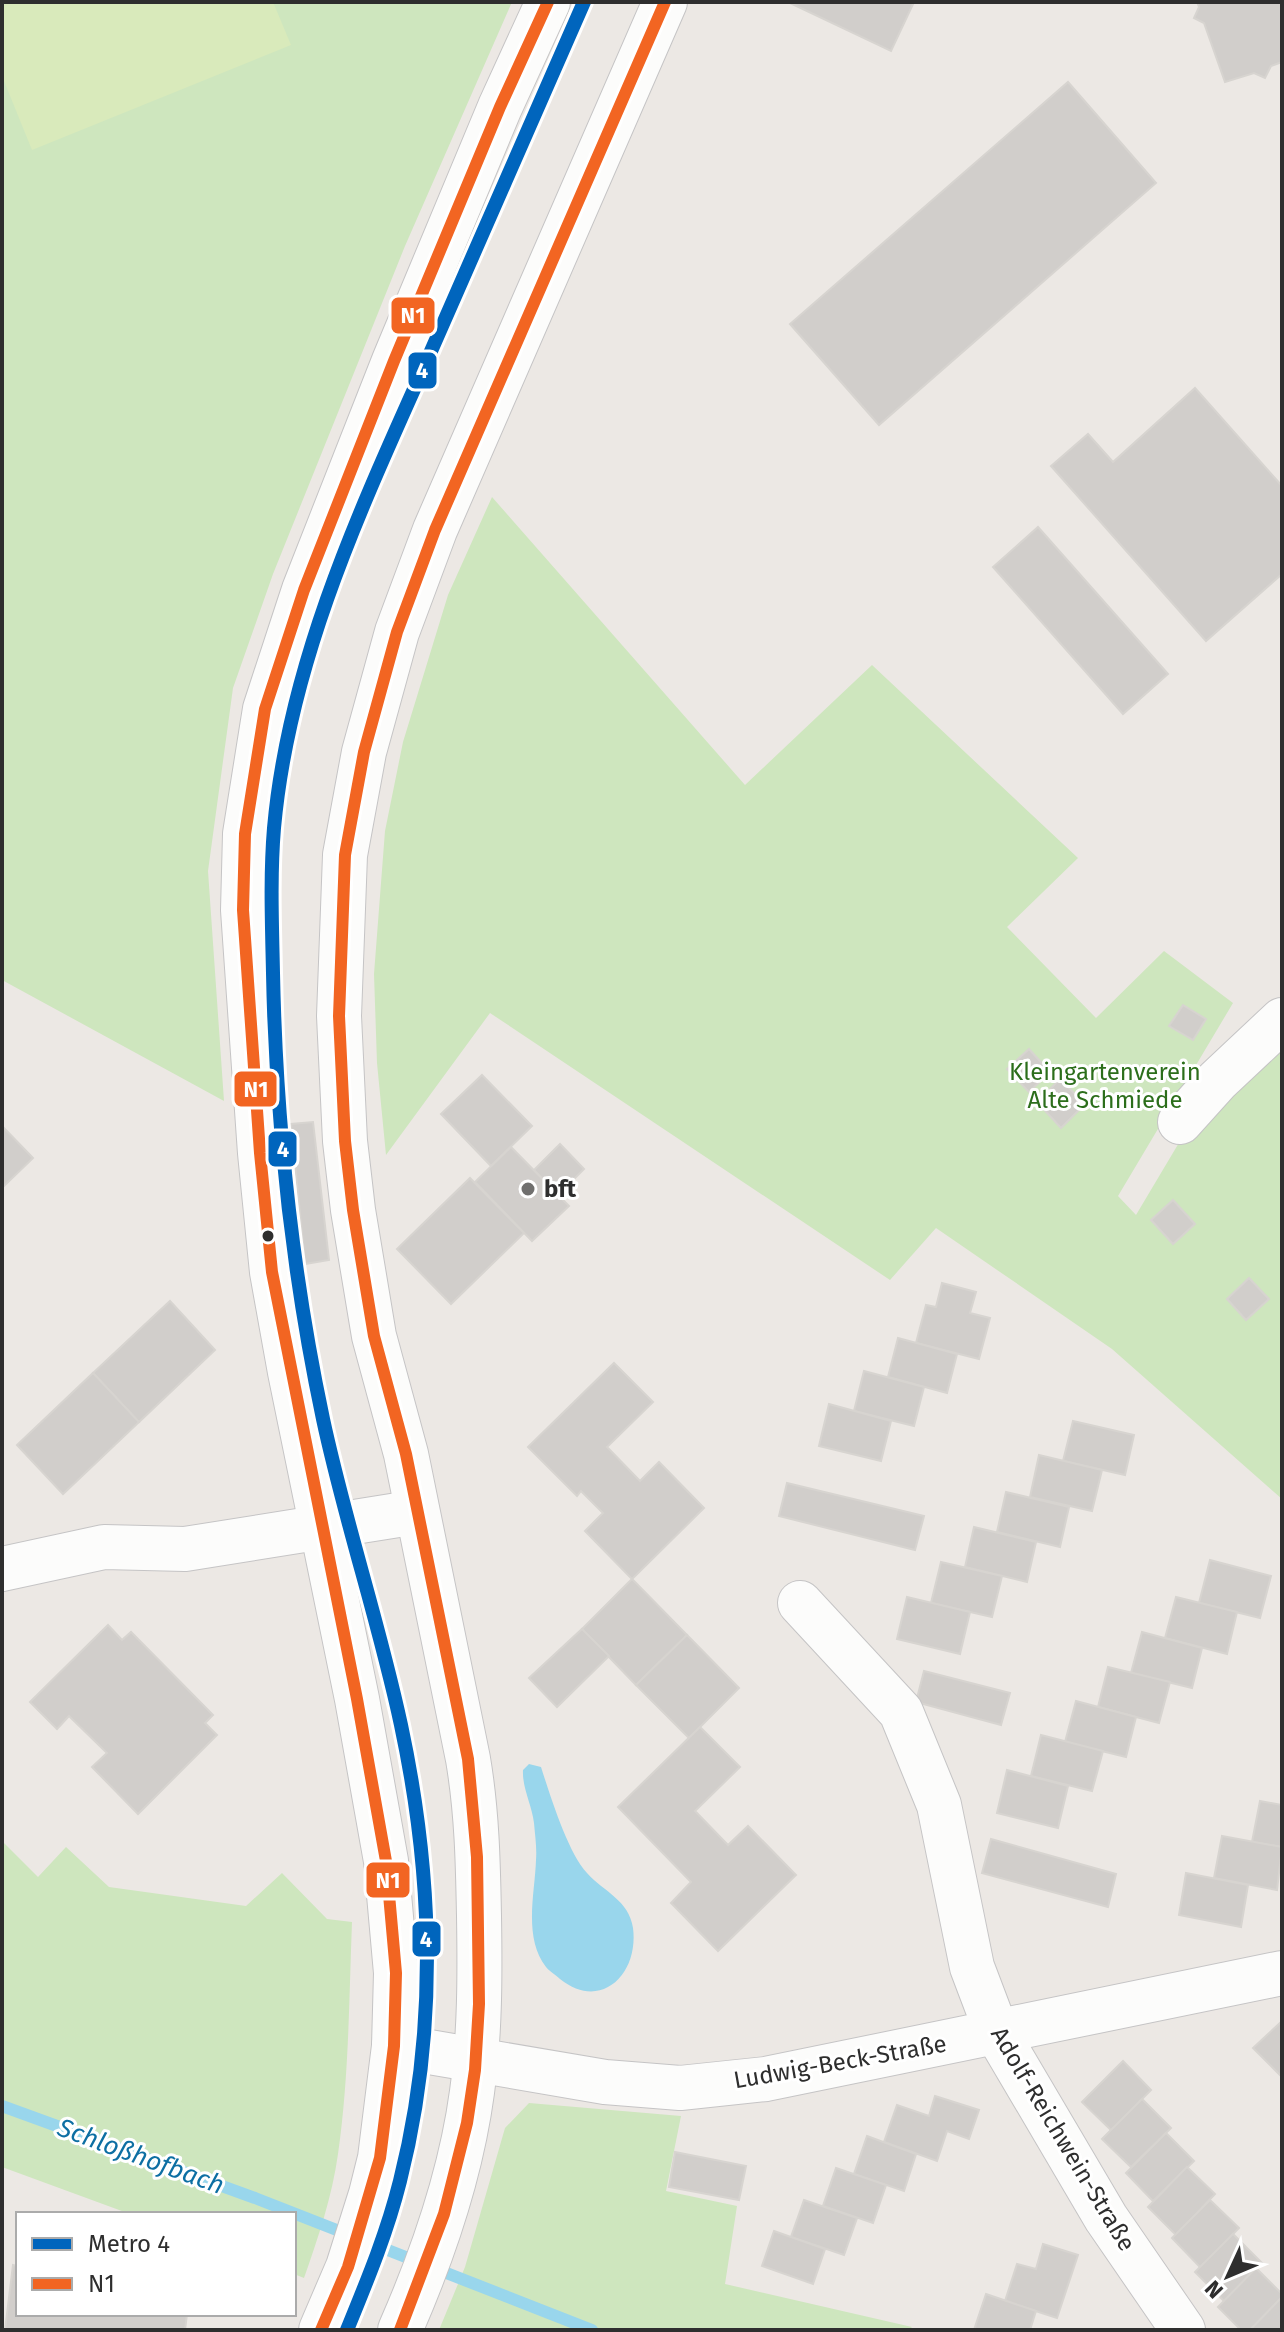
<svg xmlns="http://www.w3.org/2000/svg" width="1284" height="2332" viewBox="0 0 1284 2332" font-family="'Fira Sans',sans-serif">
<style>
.green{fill:#cee6be}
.pitch{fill:#d9eabb}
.water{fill:#99d6ec}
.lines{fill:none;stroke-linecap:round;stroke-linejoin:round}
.stream{stroke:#99d6ec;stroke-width:12}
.building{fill:#d1cecb;stroke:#d7d4d0;stroke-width:2}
.minor-casing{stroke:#c5c4c5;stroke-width:46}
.minor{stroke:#fcfcfb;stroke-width:44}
.bus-1-casing{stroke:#fff;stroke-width:18}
.bus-1{stroke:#f26522;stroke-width:12}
.metro-1-casing{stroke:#fff;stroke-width:20}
.metro-1{stroke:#0065bd;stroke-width:14}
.poi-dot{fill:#706f6e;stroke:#fff;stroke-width:3}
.bus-dot{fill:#2e2e2e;stroke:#fff;stroke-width:3}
.labels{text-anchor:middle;stroke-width:6;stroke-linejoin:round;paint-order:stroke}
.park-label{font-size:24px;fill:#2c6e1b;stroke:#fff}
.poi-label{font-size:24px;font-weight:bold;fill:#2e2e2e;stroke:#fff;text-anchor:start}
.street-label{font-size:24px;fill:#2e2e2e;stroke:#fff}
.water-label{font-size:26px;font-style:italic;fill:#0d6fa3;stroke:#fff}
.line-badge{stroke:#fff;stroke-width:3}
.badge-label{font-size:22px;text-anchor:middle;font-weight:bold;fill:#fff}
</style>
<rect width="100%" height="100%" fill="#ece8e4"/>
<g class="green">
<path d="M2,2H512L405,246L273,574L233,688L208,871L224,1101L2,980Z"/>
<path d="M492,497L745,785L872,665L1078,858L1007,927L1096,1018L1164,951L1233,1003L1118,1196L1136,1215L1183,1136L1282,1035V1499L1112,1349L936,1228L890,1280L490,1013L386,1155L377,1063L374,974L385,831L403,742L448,595Z"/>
<path d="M2,1841L38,1877L66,1847L109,1887L246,1906L282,1873L327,1919L352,1922C349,1999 349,2078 338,2154C332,2197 318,2238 304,2278L294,2274V2214H130L2,2167Z"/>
<path d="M529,2103L681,2116L666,2191L737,2206L725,2284L912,2327L909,2330H439L465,2267L505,2128Z"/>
</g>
<path class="pitch" d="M2,2H273L291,45L32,150L2,76Z"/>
<path class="water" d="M529,1764L541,1767C550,1795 568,1853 587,1873C604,1892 629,1900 633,1928C639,1974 601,2012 560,1979C556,1975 549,1971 546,1967C523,1937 535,1893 536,1860C537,1848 535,1835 534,1823C532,1805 522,1788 523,1770Z"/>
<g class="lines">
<path class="stream" d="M2,2106L255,2198L592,2330"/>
</g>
<g class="building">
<path d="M788,2H914L891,51Z"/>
<path d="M1197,2H1281L1282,62L1271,66L1265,78L1254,73L1225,82L1204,23L1194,18L1199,7Z"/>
<path d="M1068,82L1156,183L879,425L790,324Z"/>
<path d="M1195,388L1282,486V574L1206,641L1051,466L1088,434L1113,462Z"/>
<path d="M1038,527L1168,674L1123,714L993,567Z"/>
<path d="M1183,1005L1206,1019L1193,1040L1169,1026Z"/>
<path d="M1029,1049L1050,1072L1029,1092L1007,1069Z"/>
<path d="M482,1075L532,1126L491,1166L441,1114Z"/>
<path d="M1060,1079L1085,1104L1061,1128L1037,1102Z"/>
<path d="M313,1122L329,1260L305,1264L291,1124Z"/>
<path d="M2,1126L33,1158L2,1188Z"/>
<path d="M560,1144L584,1169L558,1195L534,1170Z"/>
<path d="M511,1147L569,1206L532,1241L475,1182Z"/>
<path d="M470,1178L524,1233L451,1304L397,1249Z"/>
<path d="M1173,1200L1195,1224L1173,1244L1151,1220Z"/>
<path d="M1249,1278L1269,1299L1246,1320L1227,1299Z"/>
<path d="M942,1283L976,1292L970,1313L990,1318L979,1359L916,1343L926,1305L936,1307Z"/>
<path d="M170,1301L215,1350L139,1422L93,1373Z"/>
<path d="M898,1338L957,1354L947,1393L888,1377Z"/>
<path d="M614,1363L653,1402L607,1447L640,1481L659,1462L704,1508L632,1579L585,1531L603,1513L581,1491L577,1496L528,1447Z"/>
<path d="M864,1371L924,1387L914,1426L854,1411Z"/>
<path d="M93,1373L139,1422L63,1494L17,1445Z"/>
<path d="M829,1404L891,1421L881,1461L819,1446Z"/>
<path d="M1073,1421L1134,1435L1125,1475L1063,1461Z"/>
<path d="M1039,1455L1102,1470L1092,1511L1030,1497Z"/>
<path d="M787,1483L924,1516L915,1550L779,1516Z"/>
<path d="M1006,1492L1069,1507L1060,1547L997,1532Z"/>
<path d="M974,1527L1036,1542L1027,1582L965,1567Z"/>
<path d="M1210,1560L1271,1576L1260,1618L1199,1603Z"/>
<path d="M941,1562L1002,1576L992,1617L931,1603Z"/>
<path d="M632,1579L687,1635L636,1685L582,1629Z"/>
<path d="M907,1597L970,1612L960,1654L897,1639Z"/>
<path d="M1176,1597L1237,1612L1227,1654L1165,1638Z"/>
<path d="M108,1625L122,1640L131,1632L213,1715L205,1723L217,1735L138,1814L92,1767L107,1753L69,1716L57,1729L30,1702Z"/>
<path d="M582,1629L609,1656L557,1707L529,1678Z"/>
<path d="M1142,1632L1202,1648L1192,1688L1131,1673Z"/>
<path d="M687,1635L739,1688L689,1738L636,1685Z"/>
<path d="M1108,1667L1170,1682L1159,1723L1098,1707Z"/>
<path d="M924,1671L1010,1693L1001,1725L916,1702Z"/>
<path d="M1076,1701L1136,1717L1126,1757L1065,1742Z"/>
<path d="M700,1727L740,1767L695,1811L728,1845L748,1826L796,1875L718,1951L671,1903L691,1882L618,1807Z"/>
<path d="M1041,1735L1103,1751L1092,1791L1031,1776Z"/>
<path d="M1007,1770L1068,1786L1058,1828L997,1813Z"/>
<path d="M1260,1801L1282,1805V1847L1252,1842Z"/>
<path d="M1222,1836L1282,1847L1277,1890L1214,1878Z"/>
<path d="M991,1839L1116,1874L1108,1907L982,1873Z"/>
<path d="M1186,1873L1248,1885L1241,1927L1179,1915Z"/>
<path d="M1282,2021V2077L1253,2048Z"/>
<path d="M1123,2061L1151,2090L1111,2130L1082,2102Z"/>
<path d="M935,2096L979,2110L969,2139L947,2131L937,2161L884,2142L897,2105L929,2116Z"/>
<path d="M1142,2099L1171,2128L1131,2167L1102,2139Z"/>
<path d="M1166,2133L1194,2161L1153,2201L1126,2173Z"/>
<path d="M867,2136L916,2154L904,2191L854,2174Z"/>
<path d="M675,2152L746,2166L739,2200L669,2187Z"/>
<path d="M1187,2167L1215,2194L1176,2235L1148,2207Z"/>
<path d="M836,2168L886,2185L873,2223L823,2206Z"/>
<path d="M804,2200L857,2218L844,2255L791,2237Z"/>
<path d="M1210,2200L1239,2228L1200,2267L1172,2238Z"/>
<path d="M774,2231L825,2249L813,2284L762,2266Z"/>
<path d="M1233,2234L1262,2263L1224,2301L1195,2272Z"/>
<path d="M1043,2244L1078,2255L1057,2318L1005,2301L1017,2264L1036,2269Z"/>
<path d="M13,2265L18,2266V2314H187L185,2330H5Z"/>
<path d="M1256,2268L1282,2294V2297L1250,2330H1241L1218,2307Z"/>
<path d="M986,2294L1036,2311L1030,2330H974Z"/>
<path d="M1282,2297V2330H1250Z"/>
</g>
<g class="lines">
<g class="minor-casing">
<g id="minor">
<path d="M1180,1122L1217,1081L1282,1020"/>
<path d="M2,1569L104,1547L185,1549L417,1512"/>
<path d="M800,1603L901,1712L939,1805L972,1967L997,2033L1106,2218L1183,2330"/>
<path d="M394,2046L605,2082L680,2088L766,2079L1282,1973"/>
<path d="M321,2330L348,2267L371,2194L380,2158L394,2046L396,1973L386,1861L357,1699L290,1372L272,1272L260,1153L243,910L245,834L265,709L304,590L394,361L500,107L548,2"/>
<path d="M400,2330C433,2255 461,2174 472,2092C480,2034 480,1975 479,1916C478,1863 477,1812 468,1759L406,1454L374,1336L353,1210L345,1141L339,1016L345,855L364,752L397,632L435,530L665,2"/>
</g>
</g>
<use href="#minor" class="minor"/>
<g class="bus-1-casing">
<g id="bus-1">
<path d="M321,2330L348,2267L380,2158L394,2046L396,1973L386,1861L357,1699L272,1272L260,1153L243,910L245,834L265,709L304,590L394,361L500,107L548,2"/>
<path d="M400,2330L444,2214L467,2123L475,2070L479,2004L477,1857L468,1759L406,1454L374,1336L353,1210L345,1141L339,1016L345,855L364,752L397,632L435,530L665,2"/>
</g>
</g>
<use href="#bus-1" class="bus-1"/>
<g class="metro-1-casing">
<path id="metro-1" d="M347,2330C367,2281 387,2233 400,2181C438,2031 433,1875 401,1725C379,1622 345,1522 323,1419C292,1272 276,1123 273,973C272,925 270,876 274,828C289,661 361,508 428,358C480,239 532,121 584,2"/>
</g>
<use href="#metro-1" class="metro-1"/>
</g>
<circle class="poi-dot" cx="528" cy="1189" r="8"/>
<circle class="bus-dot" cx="268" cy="1236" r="7"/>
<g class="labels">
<g class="park-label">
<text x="1105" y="1080">Kleingartenverein<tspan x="1105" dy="28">Alte Schmiede</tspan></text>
</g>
<g class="poi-label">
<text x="544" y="1197">bft</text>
</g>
<g class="street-label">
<text transform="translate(840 2062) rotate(-10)" y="8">Ludwig-Beck-Straße</text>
<text transform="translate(1063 2139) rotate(59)" y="8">Adolf-Reichwein-Straße</text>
</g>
<g class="water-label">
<text transform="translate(141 2156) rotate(20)" y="9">Schloßhofbach</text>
</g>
</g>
<g class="line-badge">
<rect x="390" y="296" width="46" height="39" rx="8" fill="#f26522"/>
<rect x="407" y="351" width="31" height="39" rx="8" fill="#0065bd"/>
<rect x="233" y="1070" width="45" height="38" rx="8" fill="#f26522"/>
<rect x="267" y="1130" width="31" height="38" rx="8" fill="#0065bd"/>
<rect x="365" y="1861" width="46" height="38" rx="8" fill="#f26522"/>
<rect x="411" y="1920" width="31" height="38" rx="8" fill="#0065bd"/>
</g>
<g class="badge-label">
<text x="413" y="323">N1</text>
<text x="422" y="378">4</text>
<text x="256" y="1097">N1</text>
<text x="283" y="1157">4</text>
<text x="388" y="1888">N1</text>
<text x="426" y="1947">4</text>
</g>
<rect width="1284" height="2332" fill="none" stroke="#2e2e2e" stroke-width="8"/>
<rect x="16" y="2212" width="280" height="104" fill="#ffffff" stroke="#ababab" stroke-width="2"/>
<rect x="32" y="2238" width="40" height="12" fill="#0065bd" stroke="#ababab" stroke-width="2"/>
<text x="88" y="2252" font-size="24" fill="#2e2e2e">Metro 4</text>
<rect x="32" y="2278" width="40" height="12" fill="#f26522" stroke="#ababab" stroke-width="2"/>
<text x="88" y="2292" font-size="24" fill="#2e2e2e">N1</text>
<g transform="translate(1228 2276) rotate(226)" stroke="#ffffff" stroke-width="6" paint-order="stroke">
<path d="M0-6L14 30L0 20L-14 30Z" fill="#2e2e2e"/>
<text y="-12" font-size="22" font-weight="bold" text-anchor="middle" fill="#2e2e2e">N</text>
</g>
</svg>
